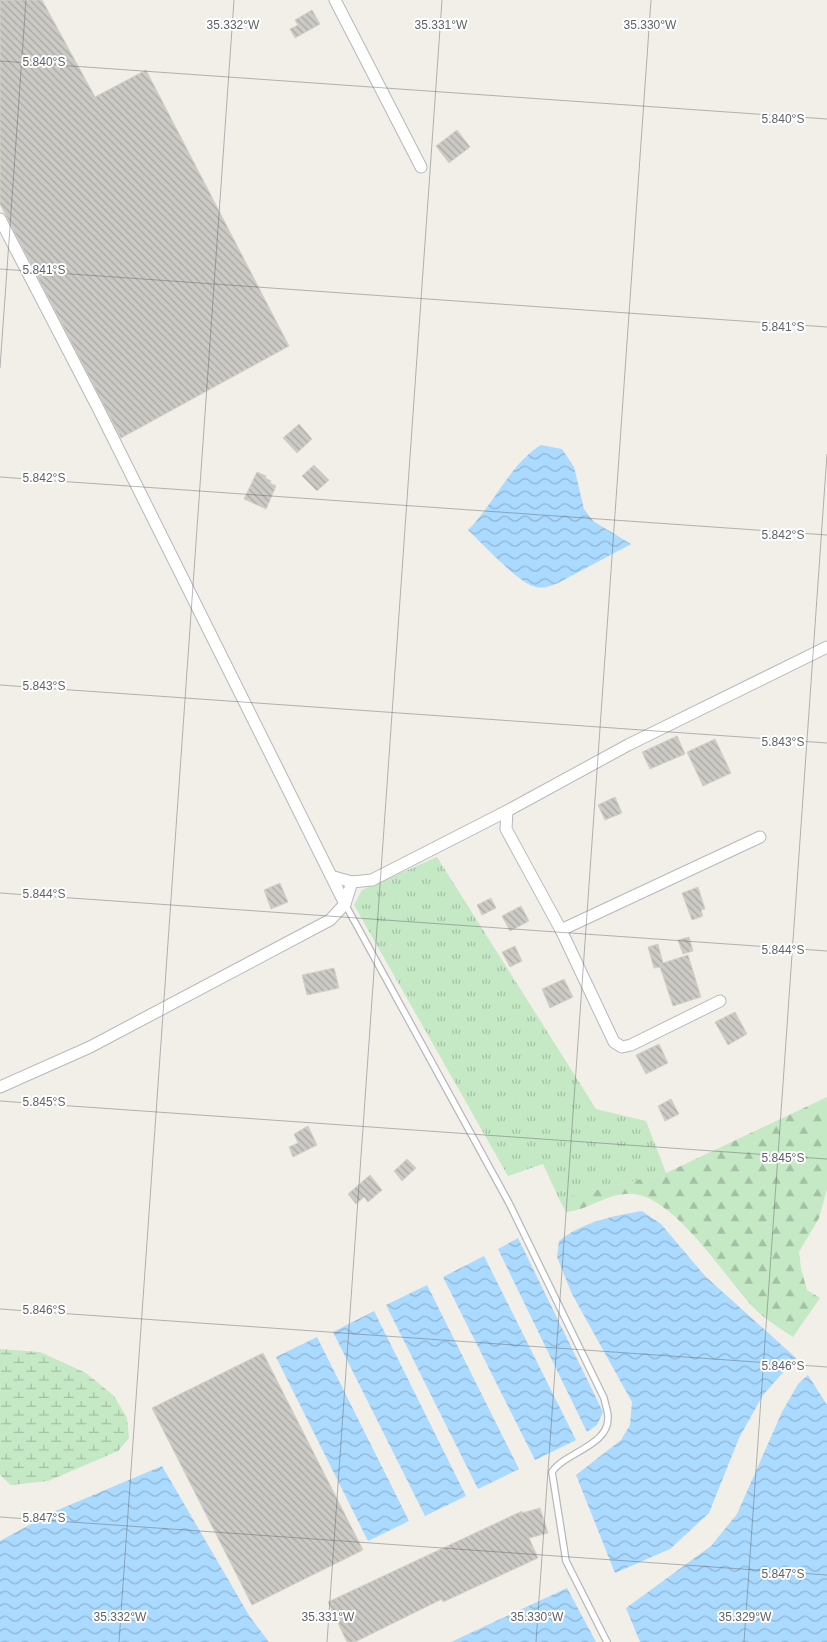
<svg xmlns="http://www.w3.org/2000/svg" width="827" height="1642" viewBox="0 0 827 1642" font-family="Arial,sans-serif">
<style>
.grass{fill:url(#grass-tufts)}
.forest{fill:url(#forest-firs)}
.wetland{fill:url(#wetland-marsh)}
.water{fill:url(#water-waves)}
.building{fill:url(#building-back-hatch);stroke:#d6d1c6}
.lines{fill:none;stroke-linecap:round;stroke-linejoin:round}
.lane-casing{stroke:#b5b8bc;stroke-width:8}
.street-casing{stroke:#b5b8bc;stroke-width:13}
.lane{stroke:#fff;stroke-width:5.5}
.street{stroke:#fff;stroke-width:11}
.ticks{fill:none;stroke:#5f6368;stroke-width:1;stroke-opacity:0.45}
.ticks-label{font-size:12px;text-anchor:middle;fill:#5f6368;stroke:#fff;stroke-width:4;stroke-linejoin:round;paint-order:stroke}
</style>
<defs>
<pattern id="grass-tufts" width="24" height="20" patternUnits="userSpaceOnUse" patternTransform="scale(1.25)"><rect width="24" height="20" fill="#c5e8c5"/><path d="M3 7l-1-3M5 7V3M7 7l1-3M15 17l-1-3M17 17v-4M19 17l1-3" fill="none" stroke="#a3c0a4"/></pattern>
<pattern id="forest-firs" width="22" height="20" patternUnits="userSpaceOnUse" patternTransform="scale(1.25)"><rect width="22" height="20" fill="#c5e8c5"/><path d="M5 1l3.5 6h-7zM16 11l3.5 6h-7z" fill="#a3c0a4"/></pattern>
<pattern id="wetland-marsh" width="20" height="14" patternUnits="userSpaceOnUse" patternTransform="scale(1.25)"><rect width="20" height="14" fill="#c5e8c5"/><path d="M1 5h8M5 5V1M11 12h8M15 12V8" fill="none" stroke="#a3c0a4"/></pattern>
<pattern id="water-waves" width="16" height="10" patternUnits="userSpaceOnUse" patternTransform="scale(1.25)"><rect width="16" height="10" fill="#aadaff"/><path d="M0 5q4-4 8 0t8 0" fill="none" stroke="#8eb4d2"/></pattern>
<pattern id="building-back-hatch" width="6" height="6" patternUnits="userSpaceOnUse" patternTransform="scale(1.25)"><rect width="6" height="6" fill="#cccac5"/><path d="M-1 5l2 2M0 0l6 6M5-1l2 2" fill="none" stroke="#a9a8a4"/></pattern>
</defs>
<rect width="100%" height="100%" fill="#f1efe8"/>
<path class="grass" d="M437,857L596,1109L646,1121L666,1173L559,1199L543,1164L508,1176L354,905L362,890Z"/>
<path class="forest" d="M827,1097V1189L819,1218L799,1252L801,1269L807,1290L820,1298L793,1337C780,1328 764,1319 753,1307C725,1277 675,1198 634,1194C607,1192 591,1210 566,1212L559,1199L666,1173Z"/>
<path class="wetland" d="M0,1349L40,1352L86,1373L114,1396L127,1418L129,1438L118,1451L48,1481L11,1485L0,1475Z"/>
<g class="water">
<path d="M541,445L562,449L574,467L584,509L593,521L631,544L558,583C550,586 544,589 536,587C519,584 482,543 468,530C494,504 511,463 541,445Z"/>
<path d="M642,1211L661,1224L705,1276L796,1358L763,1395L739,1438L709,1513L670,1549L615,1573L576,1475L621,1440L630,1425L632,1402L572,1294L557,1257L559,1241C583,1222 612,1216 642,1211Z"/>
<path d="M518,1238L603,1412L597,1425L587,1432L498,1249Z"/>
<path d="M484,1256L576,1440L535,1460L443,1277Z"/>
<path d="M427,1285L519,1469L478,1489L386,1305Z"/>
<path d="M374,1311L466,1496L425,1516L333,1332Z"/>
<path d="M317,1337L409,1521L368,1541L276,1357Z"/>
<path d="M808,1375L827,1405V1642H640L626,1608L711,1546L737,1514L782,1412L798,1384Z"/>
<path d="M162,1466L250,1617L269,1642H0V1541L53,1512Z"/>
<path d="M567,1588L596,1642H451Z"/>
</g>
<g class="building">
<path d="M0,0H42L95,97L146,70L289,346L121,438L0,204Z"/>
<path d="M312,10L320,24L295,38L290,29L298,25L295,20Z"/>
<path d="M457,130L470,147L449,163L436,146Z"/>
<path d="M299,424L312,439L297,453L283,438Z"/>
<path d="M314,465L329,480L317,491L302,476Z"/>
<path d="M257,472L266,476L265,478L271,481L270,483L276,486L266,509L244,499Z"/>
<path d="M677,736L685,754L650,769L642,752Z"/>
<path d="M715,739L731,773L703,786L687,752Z"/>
<path d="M615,797L622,813L605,820L598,805Z"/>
<path d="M280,883L288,902L271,909L264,890Z"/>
<path d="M698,887L705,909L701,910L703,916L692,920L682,893Z"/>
<path d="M491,898L496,908L482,915L477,905Z"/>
<path d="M521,906L529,921L510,931L502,916Z"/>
<path d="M689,937L693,951L683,954L678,940Z"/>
<path d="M658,944L663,963L688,955L701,997L673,1006L660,967L654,968L648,947Z"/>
<path d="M515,946L522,961L510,967L502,952Z"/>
<path d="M334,968L339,988L307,995L302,975Z"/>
<path d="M564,979L573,997L550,1008L542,989Z"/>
<path d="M735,1012L747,1034L728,1045L715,1022Z"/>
<path d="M659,1044L668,1063L646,1074L636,1055Z"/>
<path d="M671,1099L679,1114L665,1121L658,1106Z"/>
<path d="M308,1126L317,1145L293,1157L289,1147L298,1143L294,1134Z"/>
<path d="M407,1159L416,1168L402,1181L394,1171Z"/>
<path d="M370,1175L382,1190L368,1202L364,1197L356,1204L348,1194Z"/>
<path d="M263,1353L363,1550L252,1605L152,1408Z"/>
<path d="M540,1508L548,1533L529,1538L538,1558L443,1602L442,1599L355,1642H347L328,1602L522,1511V1513Z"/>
</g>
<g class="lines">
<g class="lane-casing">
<path id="lane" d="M345,904L509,1203L604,1398C605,1404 608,1411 608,1417C609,1446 565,1452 552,1472L566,1561L607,1642"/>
</g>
<g class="street-casing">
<g id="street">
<path d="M335,0L421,167"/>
<path d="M0,219L98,408L345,904"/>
<path d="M507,811L506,829L561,930L614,1042L622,1047L631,1045L720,1001"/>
<path d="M334,877L352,882L372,880L507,811L628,745L827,647"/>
<path d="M561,930L760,837"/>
<path d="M0,1087L90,1047L330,920L345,904L352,882"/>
</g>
</g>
<use href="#lane" class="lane"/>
<use href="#street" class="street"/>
</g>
<path class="ticks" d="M0,61L827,119M0,269L827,327M0,368L26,0M0,477L827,535M0,685L827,743M0,893L827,951M0,1101L827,1159M0,1309L827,1367M0,1517L827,1575M119,1642L234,0M327,1642L442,0M536,1642L651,0M744,1642L827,454"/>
<g class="ticks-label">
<text x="233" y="29">35.332°W</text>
<text x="441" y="29">35.331°W</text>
<text x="650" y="29">35.330°W</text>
<text x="44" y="66">5.840°S</text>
<text x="783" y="123">5.840°S</text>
<text x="44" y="274">5.841°S</text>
<text x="783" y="331">5.841°S</text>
<text x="44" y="482">5.842°S</text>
<text x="783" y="539">5.842°S</text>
<text x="44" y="690">5.843°S</text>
<text x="783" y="746">5.843°S</text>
<text x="44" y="898">5.844°S</text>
<text x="783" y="954">5.844°S</text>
<text x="44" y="1106">5.845°S</text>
<text x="783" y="1162">5.845°S</text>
<text x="44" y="1314">5.846°S</text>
<text x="783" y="1370">5.846°S</text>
<text x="44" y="1522">5.847°S</text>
<text x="783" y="1578">5.847°S</text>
<text x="120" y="1621">35.332°W</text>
<text x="328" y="1621">35.331°W</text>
<text x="537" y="1621">35.330°W</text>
<text x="745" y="1621">35.329°W</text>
</g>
</svg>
